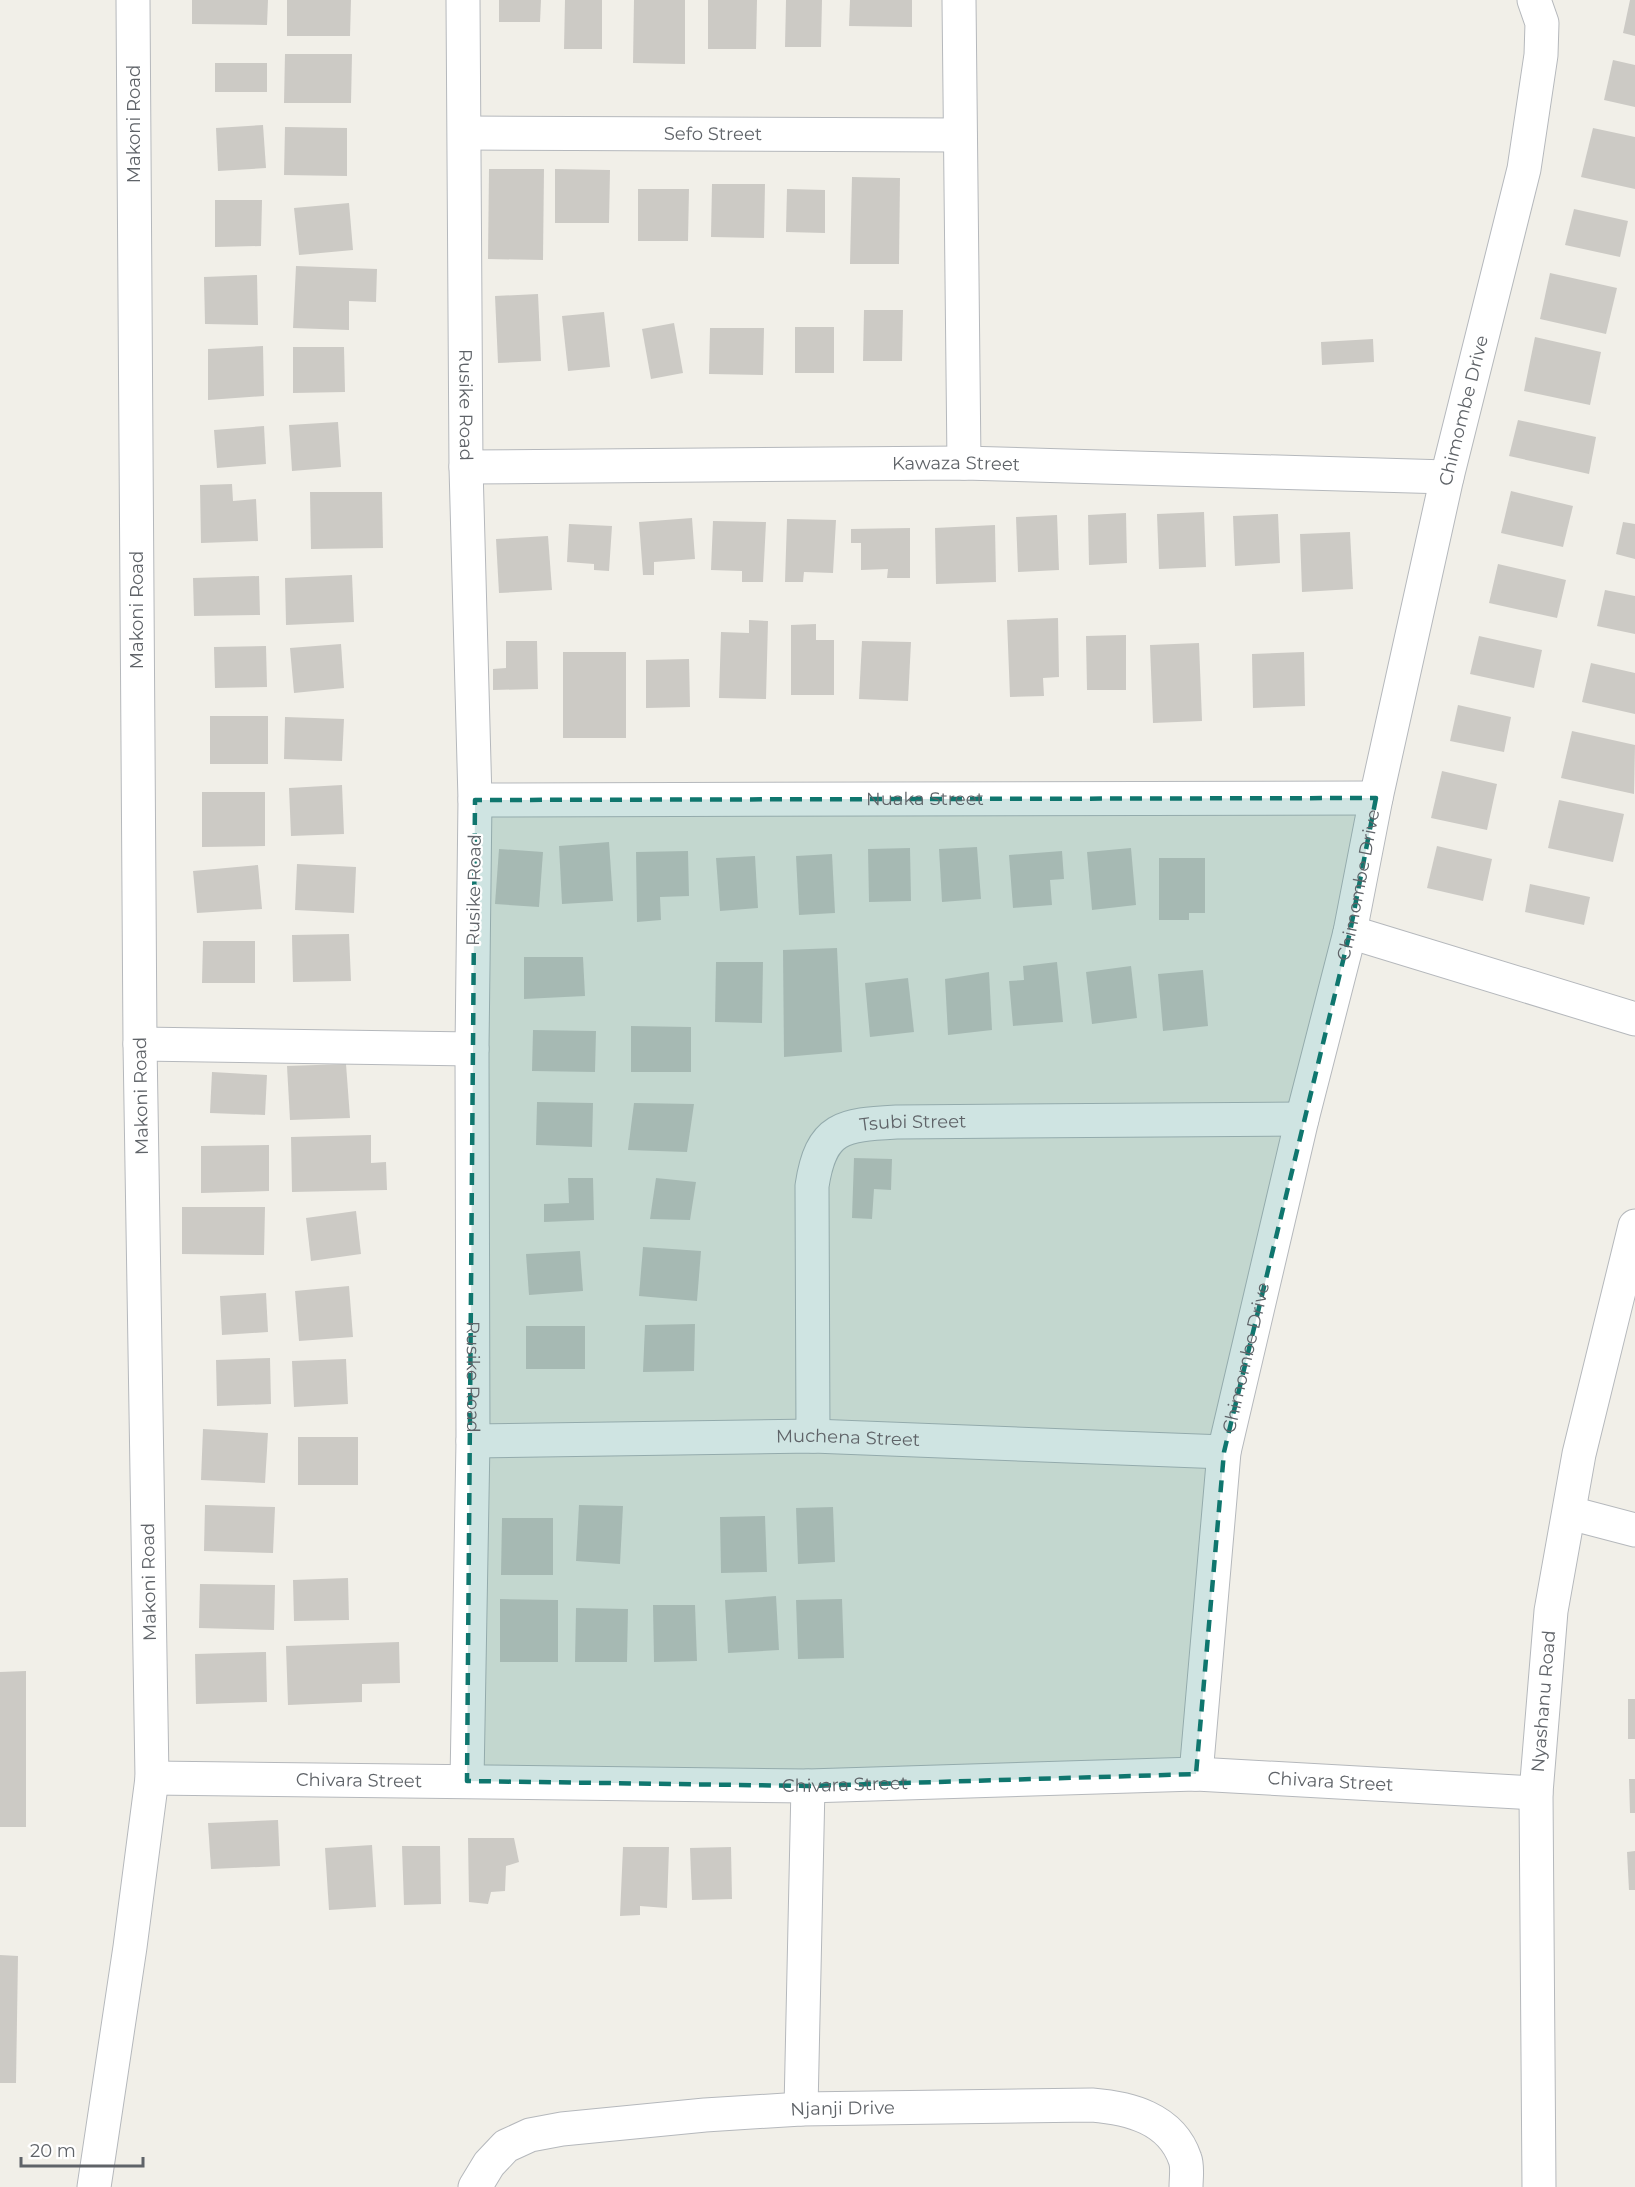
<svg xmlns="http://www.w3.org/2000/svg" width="1635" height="2187" viewBox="0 0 1635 2187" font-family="Montserrat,sans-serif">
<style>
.building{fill:#cccac5}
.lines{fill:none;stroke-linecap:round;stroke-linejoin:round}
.street-casing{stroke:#b5b8bc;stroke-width:35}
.street{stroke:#fff;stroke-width:33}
.marked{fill:#0f766e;fill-opacity:0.2;stroke:#0f766e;stroke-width:4.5;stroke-dasharray:12 8;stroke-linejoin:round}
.labels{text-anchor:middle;stroke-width:4.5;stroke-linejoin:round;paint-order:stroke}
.street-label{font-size:18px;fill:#5f6368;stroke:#fff}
</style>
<rect width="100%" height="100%" fill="#f1efe8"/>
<g class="building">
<path d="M192,0H268L267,25L192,24Z"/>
<path d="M287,0H351L350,36H287Z"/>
<path d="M499,0H541L540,22H499Z"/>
<path d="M565,0H602V49H564Z"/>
<path d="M634,0H685V64L633,63Z"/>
<path d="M708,0H757L756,49H708Z"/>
<path d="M786,0H822L821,47H785Z"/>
<path d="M850,0H912V27L849,26Z"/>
<path d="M1630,0H1635V36L1623,33Z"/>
<path d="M285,54H352L351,103H284Z"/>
<path d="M1613,60L1635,65V107L1604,100Z"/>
<rect x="215" y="63" width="52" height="29"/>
<path d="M263,125L266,168L218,171L216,128Z"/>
<path d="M285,127L347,128V176L284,175Z"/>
<path d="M1593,128L1635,137V189L1581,177Z"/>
<path d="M489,169H544L543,260L488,259Z"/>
<path d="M555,169L610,170L609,223H555Z"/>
<path d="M852,177L900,178L899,264H850Z"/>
<path d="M712,184H765L764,238L711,237Z"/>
<path d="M638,189H689L688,241H638Z"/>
<path d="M787,189L825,190V233L786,232Z"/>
<path d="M215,200H262L261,246L215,247Z"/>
<path d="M349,203L353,250L299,255L294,208Z"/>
<path d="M1574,209L1628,221L1620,257L1565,245Z"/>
<path d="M296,266L377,269L376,302L349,301V330L293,328Z"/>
<path d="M1550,273L1617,288L1606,334L1540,319Z"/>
<path d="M257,275L258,325L205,324L204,277Z"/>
<path d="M538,294L541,361L498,363L495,296Z"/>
<path d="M864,310H903L902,361H863Z"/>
<path d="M604,312L610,367L568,371L562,316Z"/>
<path d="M674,323L683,373L651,379L642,329Z"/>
<rect x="795" y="327" width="39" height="46"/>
<path d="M710,328H764L763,375L709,374Z"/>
<path d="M1535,337L1601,352L1590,405L1524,391Z"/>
<path d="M1373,339L1374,362L1322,365L1321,342Z"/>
<path d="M263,346L264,396L208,400V349Z"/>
<path d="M293,347H344L345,392L293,393Z"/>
<path d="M1518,420L1596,437L1589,474L1509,456Z"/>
<path d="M338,422L341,467L292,471L289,425Z"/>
<path d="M264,426L266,464L217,468L214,430Z"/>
<path d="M232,484L233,501L256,499L258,541L201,543L200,485Z"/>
<path d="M1511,491L1573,506L1563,547L1501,533Z"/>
<path d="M310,492H382L383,548L311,549Z"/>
<path d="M1204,512L1206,567L1159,569L1157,514Z"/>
<path d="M1126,513L1127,563L1089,565L1088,515Z"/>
<path d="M1278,514L1280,563L1235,566L1233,516Z"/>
<path d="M1057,515L1059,570L1018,572L1016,517Z"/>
<path d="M692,518L695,559L654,562V575H643L639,522Z"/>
<path d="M787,519L836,520L833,573L804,572L803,582H785Z"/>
<path d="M713,521L766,522L763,582H742V571L711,570Z"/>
<path d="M1623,522L1635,524V559L1616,554Z"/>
<path d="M569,524L612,526L609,571L594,570V564L567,562Z"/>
<path d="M995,525L996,582L936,584L935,528Z"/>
<path d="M910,528V578H887L888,569L861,570V543H851V529Z"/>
<path d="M1350,532L1353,589L1302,592L1300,534Z"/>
<path d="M548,536L552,590L499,593L496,539Z"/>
<path d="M1498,564L1566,580L1557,618L1489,603Z"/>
<path d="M352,575L354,622L286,625L285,578Z"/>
<path d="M259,576L260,615L194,616L193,578Z"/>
<path d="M1605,590L1635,596V634L1597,626Z"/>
<path d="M1058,618L1059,677L1043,678L1044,696L1010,697L1007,620Z"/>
<path d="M749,620L768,621L766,699L719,698L721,632L749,633Z"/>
<path d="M816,624V640H834V695H791V625Z"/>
<path d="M1126,635V690H1087L1086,636Z"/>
<path d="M1479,636L1542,650L1534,688L1470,674Z"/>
<path d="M506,641H537L538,689L493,690V669L506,668Z"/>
<path d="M862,641L911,642L908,701L859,699Z"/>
<path d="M1199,643L1202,721L1153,723L1150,645Z"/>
<path d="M341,644L344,688L294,693L290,648Z"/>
<path d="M266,646L267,687L215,688L214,647Z"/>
<rect x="563" y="652" width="63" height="86"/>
<path d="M1304,652L1305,706L1253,708L1252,654Z"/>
<path d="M689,659L690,707L646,708V660Z"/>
<path d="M1591,663L1635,673V714L1582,702Z"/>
<path d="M1458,705L1511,717L1504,752L1450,741Z"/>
<rect x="210" y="716" width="58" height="48"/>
<path d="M285,717L344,719L342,761L284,759Z"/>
<path d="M1572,731L1635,745L1634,794L1561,778Z"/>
<path d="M1442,771L1497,784L1487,830L1431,818Z"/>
<path d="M342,785L344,834L291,836L289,788Z"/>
<path d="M202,792H265V846L202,847Z"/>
<path d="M1559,800L1624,814L1613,862L1548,848Z"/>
<path d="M609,842L613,901L562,904L559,846Z"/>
<path d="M1437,846L1492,859L1483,901L1427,888Z"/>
<path d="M977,847L981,899L942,902L939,849Z"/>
<path d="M910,848L911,901L869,902L868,849Z"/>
<path d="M1131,848L1136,905L1092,910L1087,852Z"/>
<path d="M499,849L543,852L539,907L495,904Z"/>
<path d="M688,851L689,896L660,897L661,920L637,922L636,852Z"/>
<path d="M1062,851L1064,879L1050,880L1052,905L1013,908L1009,855Z"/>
<path d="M832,854L835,913L799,915L796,856Z"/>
<path d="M755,856L758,908L720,911L716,858Z"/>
<path d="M1159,858H1205V913H1189V920H1159Z"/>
<path d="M297,864L356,867L354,913L295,910Z"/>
<path d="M258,865L262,909L197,913L193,871Z"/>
<path d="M1530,884L1590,897L1584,925L1525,912Z"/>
<path d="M349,934L351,981L293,982L292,935Z"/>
<path d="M203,941H255V983H202Z"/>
<path d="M837,948L842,1052L784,1057L783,950Z"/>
<path d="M524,957H583L585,996L524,999Z"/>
<path d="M716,962H763L762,1023L715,1022Z"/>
<path d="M1057,962L1063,1022L1013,1026L1009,981L1024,980L1023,966Z"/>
<path d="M1131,966L1137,1018L1092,1024L1086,972Z"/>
<path d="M1203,970L1208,1026L1163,1031L1158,974Z"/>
<path d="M989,972L992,1030L948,1035L945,979Z"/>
<path d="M908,978L914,1032L870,1037L865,983Z"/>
<path d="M631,1026L691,1027V1072H631Z"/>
<path d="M533,1030L596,1031L595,1072L532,1071Z"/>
<path d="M346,1064L350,1118L290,1120L287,1066Z"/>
<path d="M212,1072L267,1075L265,1115L210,1113Z"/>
<path d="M537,1102L593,1103L592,1147L536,1145Z"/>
<path d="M634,1103L694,1104L687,1152L628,1150Z"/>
<path d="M371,1135V1163L386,1162L387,1190L292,1192L291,1137Z"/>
<path d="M269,1145V1191L201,1193V1146Z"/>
<path d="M854,1158L892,1159L891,1190L874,1189L872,1219L852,1218Z"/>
<path d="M568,1178H593L594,1220L544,1222V1204L569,1203Z"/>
<path d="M656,1178L696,1182L690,1220L650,1219Z"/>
<path d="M182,1207H265L264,1255L182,1254Z"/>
<path d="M356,1211L361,1254L311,1261L306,1218Z"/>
<path d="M643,1247L701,1251L697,1301L639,1296Z"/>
<path d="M580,1251L583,1291L529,1295L526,1254Z"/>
<path d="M349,1286L353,1337L299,1341L295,1291Z"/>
<path d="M266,1293L268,1332L222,1335L220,1296Z"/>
<path d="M695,1324L694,1371L643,1372L645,1325Z"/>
<rect x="526" y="1326" width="59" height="43"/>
<path d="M270,1358L271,1404L217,1406L216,1360Z"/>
<path d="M346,1359L348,1404L294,1407L292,1361Z"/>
<path d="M203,1429L268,1433L265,1483L201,1480Z"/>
<rect x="298" y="1437" width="60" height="48"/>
<path d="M205,1505L275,1507L273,1553L204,1551Z"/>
<path d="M579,1505L623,1506L620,1564L576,1561Z"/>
<path d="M833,1507L835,1562L798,1564L796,1508Z"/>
<path d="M765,1516L767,1572L721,1573L720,1517Z"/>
<path d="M502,1518H553V1575H501Z"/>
<path d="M348,1578L349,1620L294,1621L293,1580Z"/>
<path d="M200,1584L275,1585L274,1630L199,1628Z"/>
<path d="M776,1596L779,1650L728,1653L725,1600Z"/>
<path d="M500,1599L558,1600V1662H500Z"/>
<path d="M842,1599L844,1658L798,1659L796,1600Z"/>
<path d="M653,1605H695L697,1661L654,1662Z"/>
<path d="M576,1608L628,1609L627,1662H575Z"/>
<path d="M399,1642L400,1683L362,1684V1702L288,1705L286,1646Z"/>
<path d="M266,1652L267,1702L196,1704L195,1654Z"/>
<path d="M26,1671V1827H0V1672Z"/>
<rect x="1628" y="1699" width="7" height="40"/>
<path d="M1629,1779H1635V1813H1630Z"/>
<path d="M278,1820L280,1866L211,1869L208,1823Z"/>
<path d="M468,1838H514L519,1862L506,1866L505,1891L491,1892L488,1904L469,1902Z"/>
<path d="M372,1845L376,1907L329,1910L325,1848Z"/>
<path d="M402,1846H440L441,1904L404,1905Z"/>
<path d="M623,1847H669L667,1908L640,1906V1915L620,1916Z"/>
<path d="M731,1847L732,1899L692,1900L690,1848Z"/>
<path d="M1635,1851V1890H1629L1627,1852Z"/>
<path d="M0,1955L18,1956L16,2083H0Z"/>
</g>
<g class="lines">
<g class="street-casing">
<g id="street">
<path id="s1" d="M463,0L466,467L475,800L472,1049L473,1441L467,1781"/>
<path d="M959,0L964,463"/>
<path id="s2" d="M465,133L960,135"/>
<path id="s3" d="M466,467L964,463L1447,477"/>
<path id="s4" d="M475,800L1376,798"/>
<path d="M1350,932L1635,1019"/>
<path d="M140,1044L472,1049"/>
<path id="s5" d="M813,1436L812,1186C821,1126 843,1125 897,1122L1302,1119"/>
<path id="s6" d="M473,1441L813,1436L1224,1452"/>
<path d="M1570,1513L1635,1530"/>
<path id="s7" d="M1196,1774L1224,1452L1302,1119L1350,932L1376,798L1447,477L1524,169L1541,55L1542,23L1534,0"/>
<path id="s8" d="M152,1778L808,1786L1196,1774L1536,1793"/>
<path d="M801,2109L808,1786"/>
<path d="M94,2187L130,1947L152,1778L140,1044L133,0"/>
<path id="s9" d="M475,2187L489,2164L506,2146L530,2135L562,2129L705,2115L801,2109L1092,2105C1129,2108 1171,2118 1185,2159C1188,2167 1186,2178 1186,2187"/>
<path id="s10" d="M1539,2187L1536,1793L1551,1611L1579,1454L1635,1226"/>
</g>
</g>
<use href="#street" class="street"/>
</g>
<path class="marked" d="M1376,798L1350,932L1224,1452L1196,1774L808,1786L467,1781L475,800Z"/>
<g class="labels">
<g class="street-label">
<text transform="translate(134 124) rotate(-90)" y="6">Makoni Road</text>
<text dy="6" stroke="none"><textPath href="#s2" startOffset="248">Sefo Street</textPath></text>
<text dy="6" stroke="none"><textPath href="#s1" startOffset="405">Rusike Road</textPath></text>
<text dy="6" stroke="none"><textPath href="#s7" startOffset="1392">Chimombe Drive</textPath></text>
<text dy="6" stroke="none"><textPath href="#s3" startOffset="490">Kawaza Street</textPath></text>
<text transform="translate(137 610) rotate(-90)" y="6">Makoni Road</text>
<text dy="6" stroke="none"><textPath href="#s4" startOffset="450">Nuaka Street</textPath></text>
<text dy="6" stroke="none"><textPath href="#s7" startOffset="906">Chimombe Drive</textPath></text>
<text transform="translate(474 890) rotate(-89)" y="6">Rusike Road</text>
<text transform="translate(141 1096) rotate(-91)" y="6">Makoni Road</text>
<text dy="6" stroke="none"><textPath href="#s5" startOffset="388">Tsubi Street</textPath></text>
<text dy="6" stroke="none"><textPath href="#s7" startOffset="420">Chimombe Drive</textPath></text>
<text dy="6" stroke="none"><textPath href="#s1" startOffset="1377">Rusike Road</textPath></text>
<text dy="6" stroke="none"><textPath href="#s6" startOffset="375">Muchena Street</textPath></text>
<text transform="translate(149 1582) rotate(-91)" y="6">Makoni Road</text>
<text dy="6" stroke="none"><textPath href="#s10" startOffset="486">Nyashanu Road</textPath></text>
<text dy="6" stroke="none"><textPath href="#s8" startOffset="207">Chivara Street</textPath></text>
<text dy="6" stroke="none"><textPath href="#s8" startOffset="1179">Chivara Street</textPath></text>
<text dy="6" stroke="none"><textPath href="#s8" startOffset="693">Chivara Street</textPath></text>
<text dy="6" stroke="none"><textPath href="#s9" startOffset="392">Njanji Drive</textPath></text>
</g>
</g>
<path d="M21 2157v9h122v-9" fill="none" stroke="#5f6368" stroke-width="3"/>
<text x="30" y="2157" font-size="18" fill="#5f6368" stroke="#ffffff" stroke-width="4.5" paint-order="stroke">20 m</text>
</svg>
